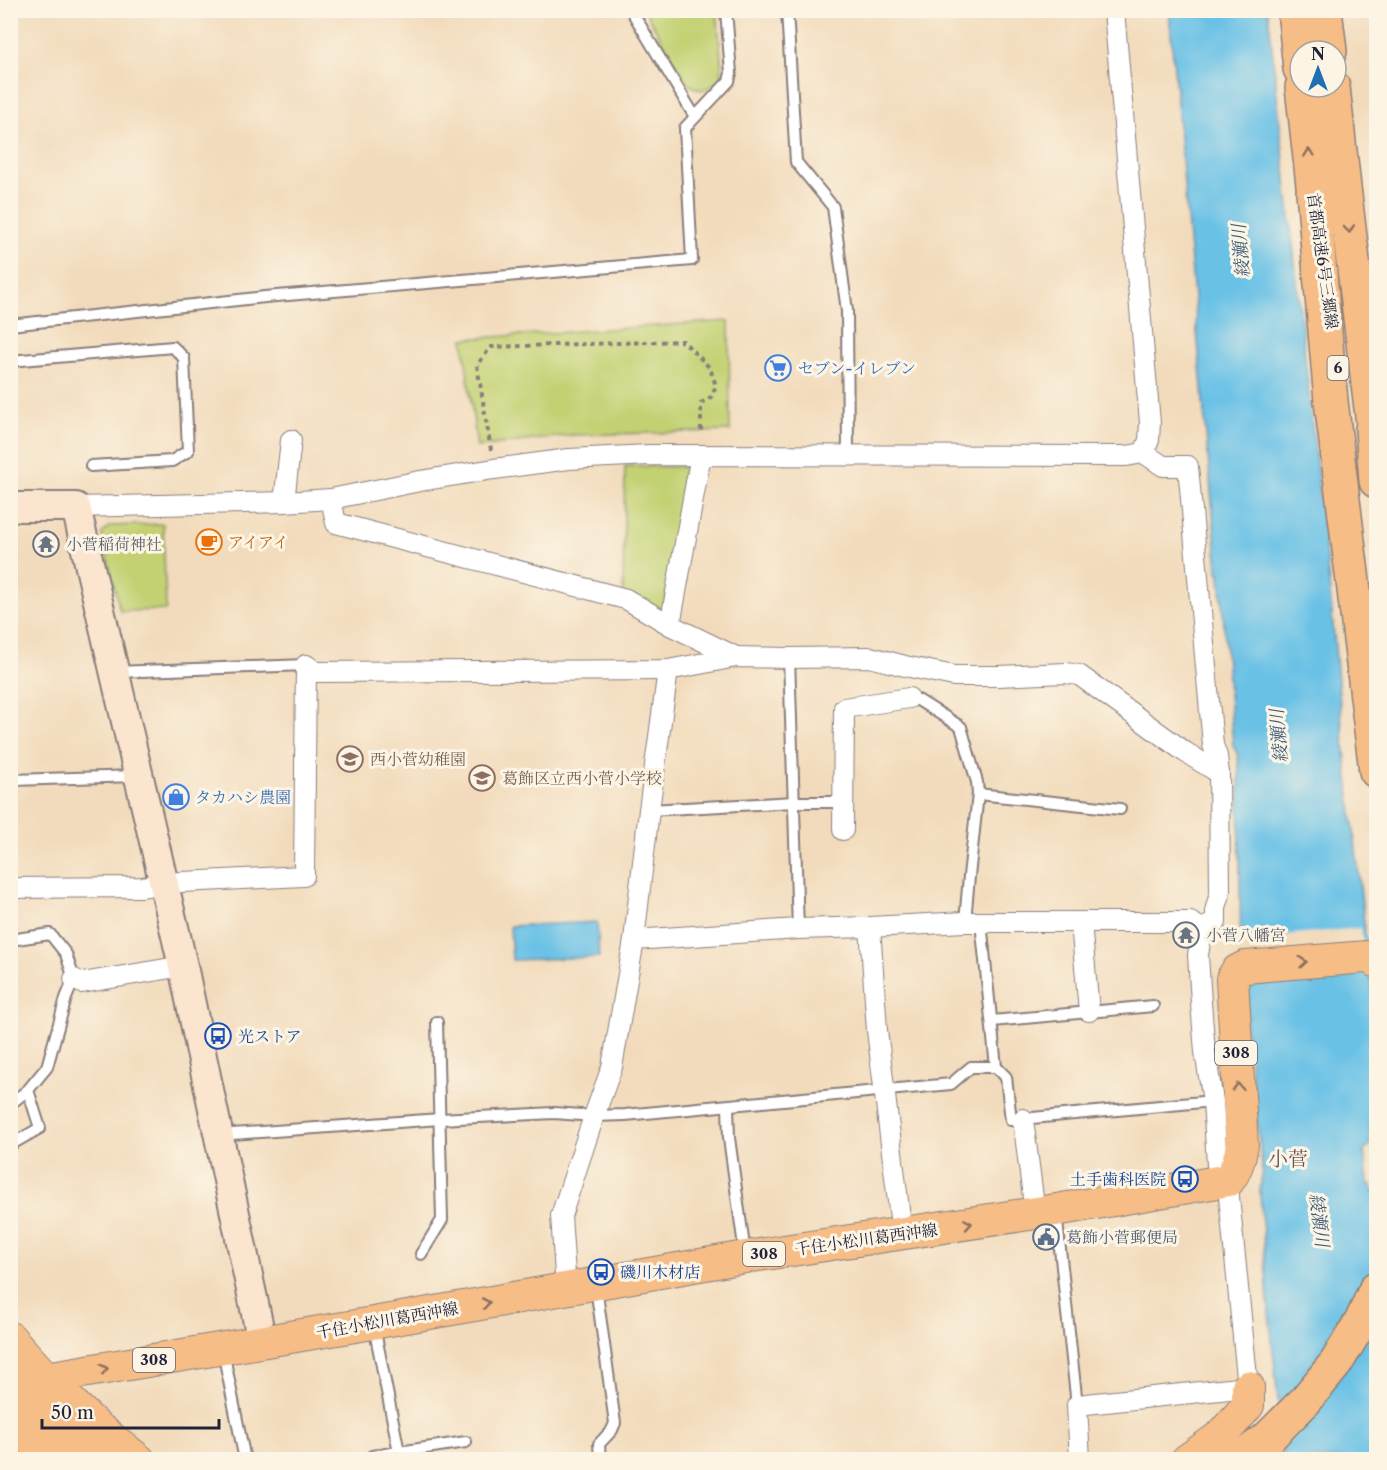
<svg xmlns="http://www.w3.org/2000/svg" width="1387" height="1470" viewBox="0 0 1387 1470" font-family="'Libre Caslon Text','Noto Serif JP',serif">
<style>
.green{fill:#c3d172;stroke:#727a56;stroke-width:1.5}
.water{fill:#69c1e6;stroke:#467290;stroke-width:1.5}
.pier{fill:#f2dbbc}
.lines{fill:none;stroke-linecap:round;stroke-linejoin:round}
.lane-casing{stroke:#8a7e7c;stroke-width:14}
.street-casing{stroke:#8a7e7c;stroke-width:22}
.secondary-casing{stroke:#8a7e7c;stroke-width:32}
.primary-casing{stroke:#8a7e7c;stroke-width:34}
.highway-casing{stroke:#8a7e7c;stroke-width:36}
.path{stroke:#8a7e7c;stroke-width:4;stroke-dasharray:4.5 4.5;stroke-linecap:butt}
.lane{stroke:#fff;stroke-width:10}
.street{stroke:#fff;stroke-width:20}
.secondary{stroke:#fbe5cf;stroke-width:28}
.primary{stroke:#f6be86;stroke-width:32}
.highway{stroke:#f6be86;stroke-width:33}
.oneway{stroke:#8c7060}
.labels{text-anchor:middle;stroke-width:6;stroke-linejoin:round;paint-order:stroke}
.shield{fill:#fcf5e5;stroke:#63616e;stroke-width:1.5}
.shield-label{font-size:15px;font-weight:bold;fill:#22223b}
.street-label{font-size:16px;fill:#22223b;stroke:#fcf5e5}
.shop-label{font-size:16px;fill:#366cbe;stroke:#fcf5e5;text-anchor:start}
.food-label{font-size:16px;fill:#c56008;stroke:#fcf5e5;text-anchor:start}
.worship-label{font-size:16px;fill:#5b616d;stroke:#fcf5e5;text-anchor:start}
.education-label{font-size:16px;fill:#785e54;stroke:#fcf5e5;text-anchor:start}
.transit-label{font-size:16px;fill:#164399;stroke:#fcf5e5;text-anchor:start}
.service-label{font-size:16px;fill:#4e5e75;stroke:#fcf5e5;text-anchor:start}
.water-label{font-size:18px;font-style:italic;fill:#3b5a77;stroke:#fcf5e5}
.quarter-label{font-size:20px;fill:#6c545c;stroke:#fcf5e5}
</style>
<rect width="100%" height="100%" fill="#fcf5e5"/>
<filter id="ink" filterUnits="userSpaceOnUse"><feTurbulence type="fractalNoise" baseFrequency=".0167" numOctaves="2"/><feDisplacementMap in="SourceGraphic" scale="12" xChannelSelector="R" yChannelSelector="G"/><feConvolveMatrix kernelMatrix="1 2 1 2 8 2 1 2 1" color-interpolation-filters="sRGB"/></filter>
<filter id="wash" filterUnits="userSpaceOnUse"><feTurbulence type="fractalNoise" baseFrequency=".008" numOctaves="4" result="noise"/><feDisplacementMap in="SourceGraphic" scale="24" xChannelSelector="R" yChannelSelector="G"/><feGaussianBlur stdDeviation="1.35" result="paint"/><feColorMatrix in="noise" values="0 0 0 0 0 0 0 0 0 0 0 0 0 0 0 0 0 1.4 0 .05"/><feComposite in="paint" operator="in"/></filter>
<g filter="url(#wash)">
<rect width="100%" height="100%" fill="#f2dbbc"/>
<g class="green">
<path d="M645,11H717L722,71L718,82L713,86L701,90L691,86L685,80Z"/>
<path d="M729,321L730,431L572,435L477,447L463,339Z"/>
<path d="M625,466L695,467L663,610L623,594Z"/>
<path d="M163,524L166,610L120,611L102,534L110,526Z"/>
</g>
<g class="water">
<path d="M1169,11H1268L1330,592L1341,715L1376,1030V1111L1370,1123V1145L1364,1151L1368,1182L1376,1193V1459H1284L1268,1301L1260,1193L1262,1166L1241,984L1239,768L1238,756L1233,745L1220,574L1218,571Z"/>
<path d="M597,922L599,957L512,960L510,926Z"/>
</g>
<path class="pier" d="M1361,928L1366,968L1249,979L1244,987L1238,939Z"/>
</g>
<g filter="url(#ink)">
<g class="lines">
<g class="lane-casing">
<g id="lane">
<path d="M631,10L695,117"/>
<path d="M787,10L796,162L833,207L847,311L848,455"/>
<path d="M10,325L265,297L692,260L685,128L729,81L731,73L726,10"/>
<path d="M10,361L173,347L184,358L188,451L172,461L91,466"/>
<path d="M789,658L798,929"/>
<path d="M115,672L306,665"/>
<path d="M918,700L961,727L977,782L978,794L969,876L965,922"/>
<path d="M10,785L13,780L136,776"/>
<path d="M978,794L1120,809"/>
<path d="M649,810L794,802H842"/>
<path d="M981,922L996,1067"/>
<path d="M10,940L50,934L66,954L74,979L66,998L47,1067L28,1090L40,1128L10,1145"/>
<path d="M992,1021L1153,1006"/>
<path d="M10,1104L28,1090"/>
<path d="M728,1106L729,1138L745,1254"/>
<path d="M218,1135L440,1119L554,1113L594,1116L625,1115L951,1084L971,1067H996L1006,1077L1011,1120L1213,1101"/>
<path d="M1056,1212L1077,1405"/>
<path d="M421,1254L442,1220L437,1022"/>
<path d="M596,1287L615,1423L612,1430L599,1444L600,1460"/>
<path d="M374,1326L399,1452"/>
<path d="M223,1351L245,1460"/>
<path d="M372,1456L466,1442"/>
</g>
</g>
<g class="street-casing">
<g id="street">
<path d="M331,499L336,523L626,599L670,625L736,657"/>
<path d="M284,502L291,440"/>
<path d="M76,507L284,502L331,499L420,481L494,469L569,459L649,455L1126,456L1144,453L1149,440L1150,423L1114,10"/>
<path d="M670,625L701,455"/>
<path d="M306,665L316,672L668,670L736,657L789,658L870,657L905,666L954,676H999L1066,673L1079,675L1185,752L1219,773"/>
<path d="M843,830L844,708L909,698"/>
<path d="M10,888L142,887L163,883L304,876L306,665"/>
<path d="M1081,923L1089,1011"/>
<path d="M870,927L877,1030L902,1234"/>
<path d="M634,940L798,929L870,927L965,922H1190L1202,929"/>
<path d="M74,979L82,983L183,966"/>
<path d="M1023,1119L1035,1213"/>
<path d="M566,1289L561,1216L594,1116L612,1067L634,940L649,810L668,670"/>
<path d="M1080,1460L1077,1405L1248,1387L1229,1197V1180L1217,1165L1213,1101L1205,1052L1201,1003L1198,955L1202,929L1216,922V907L1220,894L1219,773L1217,756L1213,745L1188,466H1163L1144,453"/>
</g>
</g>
<g class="secondary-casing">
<path id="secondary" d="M10,507H76L183,966L262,1342"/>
</g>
<g class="primary-casing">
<g id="primary">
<path d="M10,1338L46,1378L96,1426L139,1460"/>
<path d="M46,1378L373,1323L745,1257L1056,1210L1229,1180C1237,1169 1240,1158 1242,1145L1232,979L1237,971L1245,967L1366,957L1374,958L1376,961"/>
<path d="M1187,1460L1222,1435L1248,1405V1387"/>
</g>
</g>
<g class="highway-casing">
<g id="highway">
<path d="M1294,10L1300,69"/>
<path d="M1325,10L1330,51"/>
<path d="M1302,87L1316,212"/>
<path d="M1333,87L1344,187L1376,449"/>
<path d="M1313,192L1331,401L1376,771"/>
<path d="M1372,429L1376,481"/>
<path d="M10,1375L45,1412L99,1460"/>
<path d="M10,1420L54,1460"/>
<path d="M1239,1460L1268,1438L1305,1401L1336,1363L1362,1320L1376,1288"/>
</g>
</g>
<path class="path" d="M491,450L477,365L491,347L683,341L710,368L716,386L711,397L701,403V434"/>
<use href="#lane" class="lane"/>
<use href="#street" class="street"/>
<use href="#secondary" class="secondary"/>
<use href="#primary" class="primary"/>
<use href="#highway" class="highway"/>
</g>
<defs><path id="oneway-chevron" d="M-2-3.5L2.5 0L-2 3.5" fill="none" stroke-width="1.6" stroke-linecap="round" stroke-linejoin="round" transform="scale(1.5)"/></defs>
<g class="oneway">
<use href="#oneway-chevron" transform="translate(1309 153) rotate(-96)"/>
<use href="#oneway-chevron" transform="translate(1349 229) rotate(83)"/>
<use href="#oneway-chevron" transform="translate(1303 962) rotate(-5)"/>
<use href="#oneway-chevron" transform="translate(1238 1087) rotate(-93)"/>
<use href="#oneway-chevron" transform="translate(968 1224) rotate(-9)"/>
<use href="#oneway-chevron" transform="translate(486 1303) rotate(-10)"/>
<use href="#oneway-chevron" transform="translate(104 1369) rotate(-10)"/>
</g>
</g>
<defs>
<g id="supermarket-ring" transform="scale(1.35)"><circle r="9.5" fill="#fcf5e5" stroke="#3f7fe0" stroke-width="1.5"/><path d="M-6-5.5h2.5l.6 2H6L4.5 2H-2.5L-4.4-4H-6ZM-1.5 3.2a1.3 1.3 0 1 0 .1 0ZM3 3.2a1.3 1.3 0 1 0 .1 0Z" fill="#3f7fe0"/></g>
<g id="cafe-ring" transform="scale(1.35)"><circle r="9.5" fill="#fcf5e5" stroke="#e8710a" stroke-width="1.5"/><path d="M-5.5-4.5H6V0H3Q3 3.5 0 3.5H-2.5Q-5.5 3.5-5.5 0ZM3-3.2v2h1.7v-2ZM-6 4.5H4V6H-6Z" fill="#e8710a"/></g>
<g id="temple-ring" transform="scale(1.35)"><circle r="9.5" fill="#fcf5e5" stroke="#6b7280" stroke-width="1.5"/><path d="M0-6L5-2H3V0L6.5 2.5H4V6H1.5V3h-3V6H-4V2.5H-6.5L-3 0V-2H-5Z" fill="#6b7280"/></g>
<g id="school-ring" transform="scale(1.35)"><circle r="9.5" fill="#fcf5e5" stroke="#8d6e63" stroke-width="1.5"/><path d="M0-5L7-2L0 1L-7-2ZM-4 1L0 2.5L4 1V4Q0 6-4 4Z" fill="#8d6e63"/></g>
<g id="shop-ring" transform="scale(1.35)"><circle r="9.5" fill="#fcf5e5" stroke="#3f7fe0" stroke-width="1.5"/><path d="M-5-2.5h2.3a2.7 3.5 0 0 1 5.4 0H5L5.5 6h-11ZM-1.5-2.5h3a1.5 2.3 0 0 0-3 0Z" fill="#3f7fe0"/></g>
<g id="bus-ring" transform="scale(1.35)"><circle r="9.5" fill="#fcf5e5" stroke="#1a4fb4" stroke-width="1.5"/><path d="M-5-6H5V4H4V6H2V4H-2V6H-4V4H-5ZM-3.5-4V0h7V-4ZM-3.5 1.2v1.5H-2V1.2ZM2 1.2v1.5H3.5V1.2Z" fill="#1a4fb4"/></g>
<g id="civic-ring" transform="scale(1.35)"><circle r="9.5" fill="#fcf5e5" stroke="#5c6f8a" stroke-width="1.5"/><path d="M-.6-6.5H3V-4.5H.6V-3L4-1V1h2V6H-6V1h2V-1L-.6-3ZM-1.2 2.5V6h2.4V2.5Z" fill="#5c6f8a"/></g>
</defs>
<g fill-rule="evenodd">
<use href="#supermarket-ring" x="778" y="368"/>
<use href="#cafe-ring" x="209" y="542"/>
<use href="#temple-ring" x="46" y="544"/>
<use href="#school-ring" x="350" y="759"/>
<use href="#school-ring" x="482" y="778"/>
<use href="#shop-ring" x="176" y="797"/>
<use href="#temple-ring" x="1186" y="935"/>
<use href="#bus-ring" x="218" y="1036"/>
<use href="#bus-ring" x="1185" y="1179"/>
<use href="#civic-ring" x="1046" y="1237"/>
<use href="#bus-ring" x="601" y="1272"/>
</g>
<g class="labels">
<g class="shield">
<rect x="1327.5" y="356" width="21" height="24" rx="4.5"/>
<rect x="1215" y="1041" width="42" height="24" rx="4.5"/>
<rect x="743" y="1242" width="42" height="24" rx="4.5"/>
<rect x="133" y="1348" width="42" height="24" rx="4.5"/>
</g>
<g class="shield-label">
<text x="1338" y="373">6</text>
<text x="1236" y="1058">308</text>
<text x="764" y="1259">308</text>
<text x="154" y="1365">308</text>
</g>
<g class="street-label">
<text transform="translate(1323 261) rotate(82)" y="6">首都高速6号三郷線</text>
<text transform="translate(866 1239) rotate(-8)" y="6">千住小松川葛西沖線</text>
<text transform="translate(387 1320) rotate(-10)" y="6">千住小松川葛西沖線</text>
</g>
<g class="shop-label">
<text x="798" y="374">セブン-イレブン</text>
<text x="195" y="803">タカハシ農園</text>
</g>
<g class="food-label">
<text x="228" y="548">アイアイ</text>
</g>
<g class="worship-label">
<text x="66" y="550">小菅稲荷神社</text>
<text x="1206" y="941">小菅八幡宮</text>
</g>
<g class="education-label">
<text x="370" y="765">西小菅幼稚園</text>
<text x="502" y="784">葛飾区立西小菅小学校</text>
</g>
<g class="transit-label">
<text x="238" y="1042">光ストア</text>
<text x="1166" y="1185" text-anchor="end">土手歯科医院</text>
<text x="620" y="1278">磯川木材店</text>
</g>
<g class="service-label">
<text x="1066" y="1243">葛飾小菅郵便局</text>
</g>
<g class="water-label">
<text transform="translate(1241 251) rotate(-95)" y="6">綾瀬川</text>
<text transform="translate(1279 736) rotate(-95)" y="6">綾瀬川</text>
<text transform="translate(1319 1220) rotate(83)" y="6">綾瀬川</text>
</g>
<g class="quarter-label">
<text x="1288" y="1166">小菅</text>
</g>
</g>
<rect width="1387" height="1470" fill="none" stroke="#fcf5e5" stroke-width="36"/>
<g transform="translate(1318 69)"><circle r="28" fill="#fcf5e5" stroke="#a5a1a1" stroke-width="1.5"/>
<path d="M0-4.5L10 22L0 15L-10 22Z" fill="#1f6fb2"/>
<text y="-9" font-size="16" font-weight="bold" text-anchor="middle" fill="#22223b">N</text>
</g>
<path d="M42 1419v9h177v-9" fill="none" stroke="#22223b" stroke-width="3"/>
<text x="51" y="1419" font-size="18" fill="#22223b" stroke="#fcf5e5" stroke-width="4.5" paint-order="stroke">50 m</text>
</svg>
